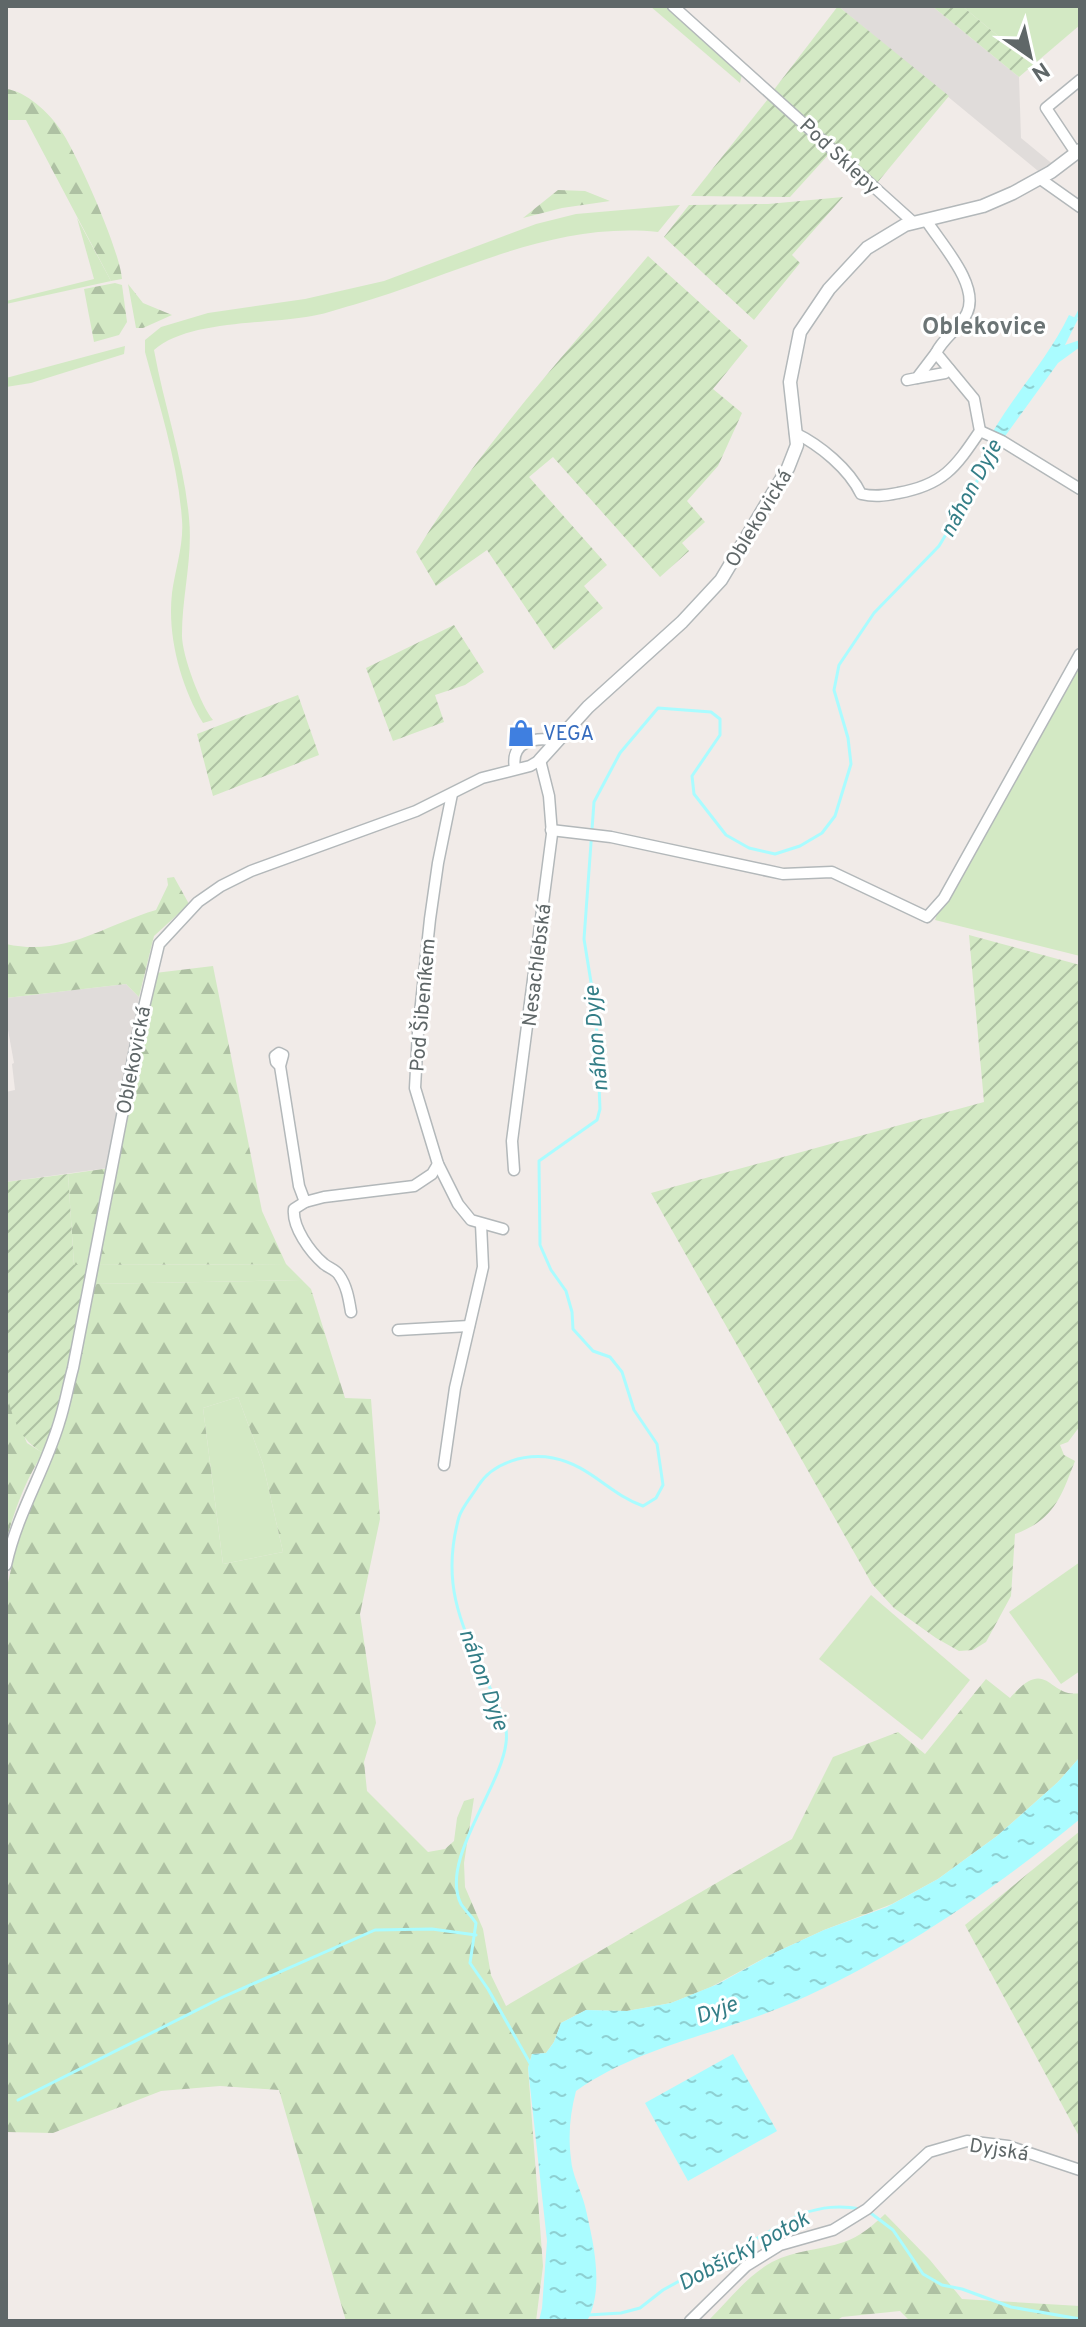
<svg xmlns="http://www.w3.org/2000/svg" width="1086" height="2327" viewBox="0 0 1086 2327" font-family="Overpass,sans-serif">
<style>
.industrial{fill:#e0dcda}
.grass{fill:#d3e9c4}
.forest{fill:url(#forest-firs);fill-rule:evenodd}
.garden{fill:url(#garden-furrows)}
.water{fill:url(#water-ripples)}
.lines{fill:none;stroke-linecap:round;stroke-linejoin:round}
.stream{stroke:#aafcff;stroke-width:3}
.minor-casing{stroke:#b3b8ba;stroke-width:13}
.tertiary-casing{stroke:#b3b8ba;stroke-width:15}
.minor{stroke:#fff;stroke-width:10}
.tertiary{stroke:#fff;stroke-width:12}
.labels{text-anchor:middle;stroke-width:6;stroke-linejoin:round;paint-order:stroke}
.street-label{font-size:20px;fill:#5f6768;stroke:#fff}
.shop-label{font-size:20px;fill:#366cbe;stroke:#fff;text-anchor:start}
.water-label{font-size:22px;font-style:italic;fill:#347e87;stroke:#fff}
.quarter-label{font-size:24px;font-weight:bold;fill:#6b7475;stroke:#fff}
</style>
<defs>
<pattern id="forest-firs" width="22" height="20" patternUnits="userSpaceOnUse" patternTransform="scale(2)"><rect width="22" height="20" fill="#d3e9c4"/><path d="M5 1l3.5 6h-7zM16 11l3.5 6h-7z" fill="#aec1a3"/></pattern>
<pattern id="garden-furrows" width="10" height="10" patternUnits="userSpaceOnUse" patternTransform="scale(2)"><rect width="10" height="10" fill="#d3e9c4"/><path d="M-1 1l2-2M0 10L10 0M9 11l2-2" fill="none" stroke="#aec1a3"/></pattern>
<pattern id="water-ripples" width="26" height="14" patternUnits="userSpaceOnUse" patternTransform="scale(2)"><rect width="26" height="14" fill="#aafcff"/><path d="M2 4q2-2 4 0t4 0M15 11q2-2 4 0t4 0" fill="none" stroke="#8ed0d2"/></pattern>
</defs>
<rect width="100%" height="100%" fill="#f1ebe8"/>
<g class="industrial">
<path d="M838,6H932L1019,77L1021,138L1055,166L1043,175Z"/>
<path d="M126,984L139,997L108,1168L6,1182V1092L15,1090L12,1064L14,1063L6,1019V998Z"/>
</g>
<g class="grass">
<path d="M650,6H666L742,74L740,83Z"/>
<path d="M962,6H1080V25L1033,65Z"/>
<path d="M680,205L658,232C549,221 455,276 353,305C338,309 322,315 306,317C263,324 187,321 154,350C164,406 184,461 189,518C193,557 182,596 182,634C181,653 201,706 213,720L203,723C181,687 167,636 172,593C175,570 184,544 182,520C178,463 160,408 145,352V340L161,327L208,313L305,299L384,281L536,224L576,214Z"/>
<path d="M77,218L111,281L6,304V301L94,279Z"/>
<path d="M125,346L124,354L31,383L6,387V378Z"/>
<path d="M1080,659V956L935,920L938,911Z"/>
<path d="M286,1264L302,1280L93,1284L97,1265Z"/>
<path d="M238,1397L263,1464L283,1552L223,1564L203,1408Z"/>
<path d="M1080,1562V1671L1061,1684L1009,1612Z"/>
<path d="M871,1595L970,1680L922,1740L819,1659Z"/>
</g>
<g class="forest">
<path d="M6,89C26,91 49,113 60,129C77,153 120,251 122,279L111,281L26,120H6Z"/>
<path d="M558,190L585,191L610,201L562,208L523,218Z"/>
<path d="M115,283L122,285L127,322L119,335L94,342L84,289Z"/>
<path d="M128,284L143,303L172,315L143,328H136Z"/>
<path d="M174,877L189,904L154,936L139,997L126,984L6,998V944C65,957 102,926 156,910L168,885L167,878Z"/>
<path d="M213,966L262,1211L286,1264L74,1265L68,1174L117,1167L155,973Z"/>
<path d="M302,1280L311,1289L345,1398L371,1399L380,1519L360,1614L376,1723L364,1762L367,1791L428,1852L445,1849L454,1841L457,1818L464,1801L474,1798L464,1863L465,1887L483,1929L491,1975L506,2006L792,1839L833,1757L898,1732L925,1754L986,1679L1010,1698C1048,1654 1048,1699 1080,1693V1757L1058,1782L997,1836L938,1879L892,1904L824,1930L772,1954L711,1987L671,2003L627,2011L586,2010L561,2023L554,2042L546,2053L532,2054L528,2068L543,2266L536,2321H346L279,2090L220,2086L161,2091L53,2133L6,2132V1591L25,1510L56,1447L67,1417L93,1284ZM238,1397L263,1464L283,1552L223,1564L203,1408Z"/>
<path d="M6,1384L7,1395L27,1443L43,1453C25,1481 15,1509 6,1541Z"/>
<path d="M885,2214L930,2260L962,2299L1080,2306V2321H910L900,2311L842,2317L836,2321H708C728,2301 747,2276 772,2262C795,2250 821,2250 844,2242C860,2237 873,2225 885,2214Z"/>
</g>
<g class="garden">
<path d="M838,6L949,96L877,183L773,91Z"/>
<path d="M932,6H962L1033,65L1019,77Z"/>
<path d="M768,99L830,153L790,197L691,196Z"/>
<path d="M843,197L792,255L800,263L754,320L664,237L689,205L768,204Z"/>
<path d="M648,256L748,346L713,389L742,413L718,466L687,501L705,522L682,543L689,551L660,577L553,457L529,477L607,565L584,586L603,608L554,650L487,550L436,586L416,552C481,445 568,351 648,256Z"/>
<path d="M454,625L484,672L465,685L435,695L444,722L393,741L366,668Z"/>
<path d="M298,695L319,755L213,796L197,734Z"/>
<path d="M969,935L1080,965V1426L1068,1442L1060,1445L1064,1455L1075,1461C1061,1497 1054,1520 1015,1534L1011,1596L986,1642L973,1650L959,1651L936,1638L894,1608L872,1584L651,1193L984,1102Z"/>
<path d="M68,1174L74,1265H89C77,1329 65,1392 43,1453C19,1438 14,1422 7,1395L6,1182Z"/>
<path d="M1080,1831V2138L965,1925Z"/>
</g>
<g class="water">
<path d="M1069,315L1078,319L1065,345L1080,340V347L1058,363L1003,439L992,433C1016,392 1049,357 1069,315Z"/>
<path d="M1080,1757V1819C993,1891 897,1956 794,2002C721,2034 641,2045 576,2091C570,2114 568,2135 571,2159C572,2175 581,2190 585,2206C593,2241 605,2288 587,2321H539L542,2308L547,2241L528,2068L532,2054L546,2053L554,2042L561,2023L586,2010L627,2011L671,2003L718,1984L772,1954L824,1930L887,1907L938,1879L997,1836L1058,1782Z"/>
<path d="M733,2054L777,2131L688,2181L645,2103Z"/>
</g>
<g class="lines">
<g class="stream">
<path d="M1074,321L1080,310"/>
<path d="M531,2065L488,1989L470,1963L476,1923C472,1917 465,1910 461,1904C439,1861 501,1788 506,1743C509,1723 498,1704 489,1686C462,1626 440,1585 459,1517C462,1507 472,1496 478,1486C493,1462 526,1453 553,1458C590,1465 609,1494 643,1506L656,1498L663,1485L657,1444L634,1410L622,1372L610,1357L593,1351L573,1329L572,1312L566,1291L551,1270L540,1245L539,1161L597,1120L600,1109L596,1013L584,939L594,802L620,753L658,708L711,712L720,719V735L692,776L694,794L726,835L749,848L775,854L800,846L822,833L835,816L851,764L848,738L834,690L839,665L874,613L939,546L972,491L997,441"/>
<path d="M18,2100L223,1997L375,1930L432,1929L476,1935"/>
<path d="M868,2211L893,2230L923,2274L942,2285L962,2289L1011,2307L1080,2319"/>
<path d="M588,2315L621,2313L640,2308L663,2290L801,2214C823,2207 838,2205 861,2209"/>
</g>
<g class="minor-casing">
<g id="minor">
<path d="M673,6L914,223"/>
<path d="M1076,153L1046,108L1080,80"/>
<path d="M1039,178L1080,207"/>
<path d="M917,378L945,373L949,369"/>
<path d="M907,380L917,378L936,353"/>
<path d="M980,431L1002,441L1080,489"/>
<path d="M795,433C820,445 849,469 861,494C874,497 884,496 898,493C943,485 955,468 980,431L974,399L936,353C943,338 960,328 967,313C980,285 941,244 926,220"/>
<path d="M515,768C510,741 536,736 557,741"/>
<path d="M452,794L438,863L430,919L418,1032L415,1088L438,1164L458,1204L471,1220L503,1229"/>
<path d="M551,830L611,837L783,874L832,872L927,917L944,898L1080,654"/>
<path d="M280,1066L276,1062L275,1056L279,1053L283,1055L280,1066L299,1186L305,1202L324,1197L414,1186L432,1174L438,1164"/>
<path d="M305,1202L294,1209C292,1227 310,1252 324,1264C329,1268 336,1270 339,1275C347,1286 349,1300 351,1312"/>
<path d="M398,1330L469,1326"/>
<path d="M444,1465L455,1388L483,1267L481,1224"/>
<path d="M6,1565C18,1511 44,1473 59,1423C65,1405 68,1386 73,1368L139,1028L159,944L198,902L221,886L251,871L416,811L482,778L530,766L540,760L549,796L552,834L512,1141L514,1170"/>
<path d="M690,2321L746,2266L780,2245L833,2230L867,2209L929,2152L967,2141L1008,2146L1080,2170"/>
</g>
</g>
<g class="tertiary-casing">
<path id="tertiary" d="M540,760L588,707L682,622L721,580L788,468L797,445L790,382L800,332L829,289L867,248L905,225L983,206L1013,193L1051,172L1080,150"/>
</g>
<use href="#minor" class="minor"/>
<use href="#tertiary" class="tertiary"/>
</g>
<defs>
<g id="shop-bare" transform="scale(2.16)"><path d="M-5-2.5h2.3a2.7 3.5 0 0 1 5.4 0H5L5.5 6h-11ZM-1.5-2.5h3a1.5 2.3 0 0 0-3 0Z" fill="#3f7fe0" stroke="#fff" stroke-width="2.5" paint-order="stroke"/></g>
</defs>
<g fill-rule="evenodd">
<use href="#shop-bare" x="521" y="733"/>
</g>
<g class="labels">
<g class="street-label">
<text transform="translate(840 156) rotate(43)" y="7">Pod Sklepy</text>
<text transform="translate(758 518) rotate(-59)" y="7">Oblekovická</text>
<text transform="translate(536 965) rotate(-83)" y="7">Nesachlebská</text>
<text transform="translate(422 1005) rotate(-85)" y="7">Pod Šibeníkem</text>
<text transform="translate(133 1060) rotate(-79)" y="7">Oblekovická</text>
<text transform="translate(999 2149) rotate(9)" y="7">Dyjská</text>
</g>
<g class="shop-label">
<text x="543" y="740">VEGA</text>
</g>
<g class="water-label">
<text transform="translate(970 488) rotate(-62)" y="8">náhon Dyje</text>
<text transform="translate(595 1039) rotate(-95)" y="8">náhon Dyje</text>
<text transform="translate(485 1679) rotate(70)" y="8">náhon Dyje</text>
<text transform="translate(716 2009) rotate(-20)" y="8">Dyje</text>
<text transform="translate(743 2250) rotate(-28)" y="8">Dobšický potok</text>
</g>
<g class="quarter-label">
<text x="984" y="334">Oblekovice</text>
</g>
</g>
<rect width="1086" height="2327" fill="none" stroke="#5f6768" stroke-width="16"/>
<g transform="translate(1030 56) rotate(146)" stroke="#ffffff" stroke-width="6" paint-order="stroke">
<path d="M0-6L14 30L0 20L-14 30Z" fill="#5f6768"/>
<text y="-12" font-size="22" font-weight="bold" text-anchor="middle" fill="#5f6768">N</text>
</g>
</svg>
